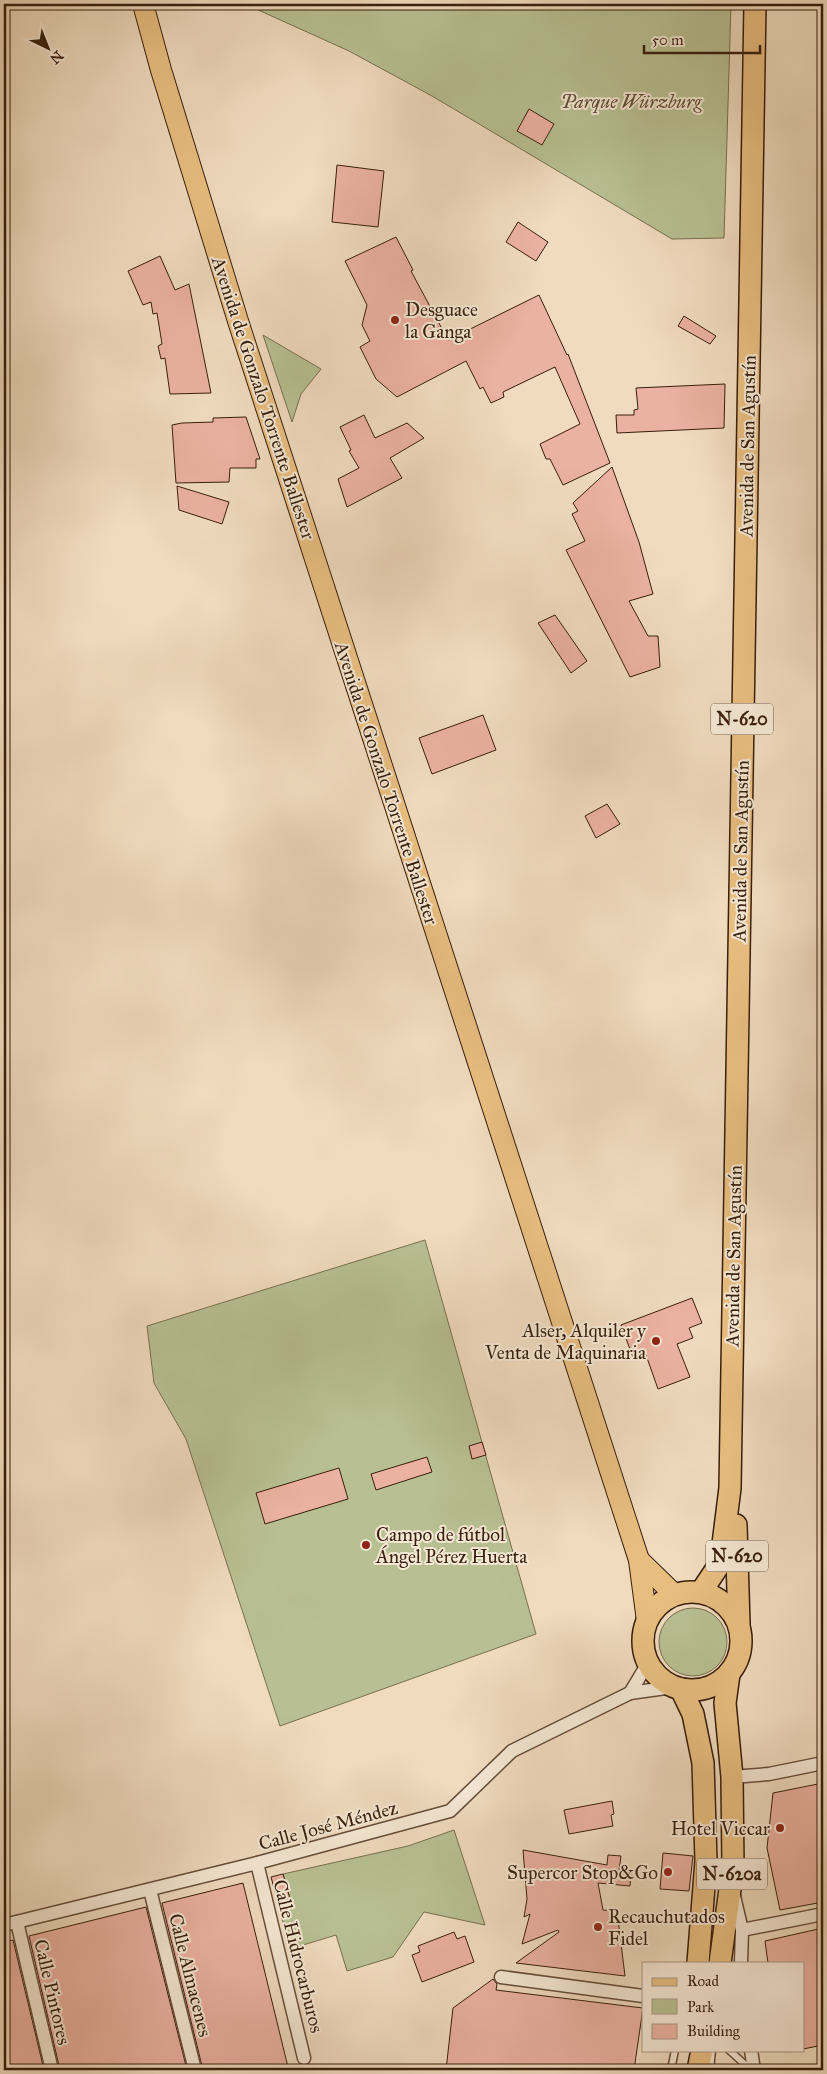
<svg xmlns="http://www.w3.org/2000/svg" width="827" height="2074" viewBox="0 0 827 2074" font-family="'IM FELL Great Primer',serif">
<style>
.green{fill:#b8c093;stroke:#786f50}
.building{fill:#ebb1a1;stroke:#381e0c}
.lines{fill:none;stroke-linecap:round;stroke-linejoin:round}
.service-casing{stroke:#664d39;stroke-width:9}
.minor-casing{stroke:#664d39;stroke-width:15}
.primary-casing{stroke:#381e0c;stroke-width:22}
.trunk-casing{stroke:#381e0c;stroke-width:24}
.service{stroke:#f5e8d5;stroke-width:6}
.minor{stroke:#f5e8d5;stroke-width:12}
.primary{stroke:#e8be80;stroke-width:20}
.trunk{stroke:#e8be80;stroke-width:21}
.poi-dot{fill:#8f2418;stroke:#f5e8d5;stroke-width:2}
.labels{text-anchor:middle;stroke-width:4;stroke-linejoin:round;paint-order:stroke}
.shield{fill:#f5e8d5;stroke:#715b48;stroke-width:1}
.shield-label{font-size:18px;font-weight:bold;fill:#381e0c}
.park-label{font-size:19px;font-style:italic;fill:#5e4f34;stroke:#f5e8d5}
.poi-label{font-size:19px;fill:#381e0c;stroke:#f5e8d5;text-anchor:start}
.street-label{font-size:19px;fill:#381e0c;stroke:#f5e8d5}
</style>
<rect width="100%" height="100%" fill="#f0dbbf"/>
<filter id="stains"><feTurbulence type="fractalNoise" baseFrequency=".004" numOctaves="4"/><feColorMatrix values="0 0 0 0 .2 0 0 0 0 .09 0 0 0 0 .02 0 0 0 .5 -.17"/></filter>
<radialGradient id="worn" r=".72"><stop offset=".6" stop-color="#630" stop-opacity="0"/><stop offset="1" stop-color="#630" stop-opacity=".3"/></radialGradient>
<g class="green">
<path d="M245,4H731L724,238L672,239L432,96L349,51Z"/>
<path d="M263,335L321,369L301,394L292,422Z"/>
<path d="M425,1240L536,1634L280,1726L186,1439L154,1383L147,1326Z"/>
<circle cx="693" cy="1642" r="34"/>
<path d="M454,1830L485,1925L424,1912L393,1957L347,1971L336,1935L290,1949L278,1903L290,1899L283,1874L408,1846Z"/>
</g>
<g class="building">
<path d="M529,109L554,124L542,145L517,131Z"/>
<path d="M337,165L384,171L378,227L332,222Z"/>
<path d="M518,222L548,242L536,261L506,242Z"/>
<path d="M396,237L413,270L411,271L448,340L539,295L567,355L568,354L610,463L563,485L550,459H546L540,444L580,424L555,367L503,392L504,397L491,403L483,387L480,389L466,361L397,397L376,379L360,347L370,341L362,325L367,305L345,261Z"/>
<path d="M160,256L175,290L189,284L211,393L170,394L165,358L161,359L158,346L162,344L157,313L153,314L151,302L143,305L128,271Z"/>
<path d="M684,316L716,336L710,344L678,326Z"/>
<path d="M725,384L724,428L617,433L616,415H634V410L638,409L636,388Z"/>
<path d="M364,415L375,438L407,423L424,438L390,458L402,478L347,507L338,479L359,468L349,451L351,450L340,427Z"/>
<path d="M246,417L260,459H256V468H230L229,482L176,483L172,425L182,423L213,422V418Z"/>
<path d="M612,467L639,542L653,594L629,601L648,636H658L660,667L630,677L566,550L585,541L572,514L578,511L573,503Z"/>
<path d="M177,486L229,502L222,524L179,510Z"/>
<path d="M555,615L587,661L571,673L538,623Z"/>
<path d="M483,715L496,750L432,774L419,738Z"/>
<path d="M607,804L620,824L596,838L585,816Z"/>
<path d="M692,1298L702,1323L689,1328L693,1338L677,1344L690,1377L658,1389L646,1355L634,1360L621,1325Z"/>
<path d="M482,1442L486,1455L472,1459L469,1446Z"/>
<path d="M427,1457L432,1472L376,1490L371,1474Z"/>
<path d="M339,1468L348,1499L265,1524L256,1493Z"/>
<path d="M823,1783V1902L780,1910L767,1848L773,1793Z"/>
<path d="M612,1801L614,1814L611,1815L613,1826L569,1834L564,1810Z"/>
<path d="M523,1850L607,1865L608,1855L621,1856L619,1871L631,1872L630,1886L598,1883L603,1910L617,1911L625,1976L516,1963L559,1932L558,1930L522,1944L530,1914L524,1917L527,1899Z"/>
<path d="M663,1853L693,1856L689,1891L660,1889Z"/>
<path d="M283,1874L290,1899L278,1903L271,1877Z"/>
<path d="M243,1883L288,2067L274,2070H203L162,1903Z"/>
<path d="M146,1907L187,2070H60L29,1936Z"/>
<path d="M823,1928V2045L803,2049V1963H768L765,1941Z"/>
<path d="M454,1932L457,1939L465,1936L474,1962L422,1982L412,1955L420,1952L418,1946Z"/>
<path d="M13,1940L44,2070H17L4,2066V1942Z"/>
<path d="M493,1979L497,1984L496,1990L643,2008L634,2070H446L453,2008Z"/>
</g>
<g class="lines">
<g class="service-casing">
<g id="service">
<path d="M729,2050L751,2070"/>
<path d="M671,2070L675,2050"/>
<path d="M710,2070L712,2050"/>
</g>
</g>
<g class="minor-casing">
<g id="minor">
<path d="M648,1663L630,1693L673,1687"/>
<path d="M732,1777L769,1774L823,1763"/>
<path d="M257,1863L304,2058"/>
<path d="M150,1890L195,2070"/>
<path d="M734,1896L742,1930L741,1963"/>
<path d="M17,1922L52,2070"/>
<path d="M4,1925L257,1863L450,1811L512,1751L630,1693"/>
<path d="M742,1930L823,1914"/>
<path d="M501,1977L643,1996"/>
<path d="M751,2050L754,2070"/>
</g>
</g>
<g class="primary-casing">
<g id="primary">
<path d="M143,4L161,70L238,321L639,1560L647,1621"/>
<path d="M639,1560L675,1595"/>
</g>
</g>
<g class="trunk-casing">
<g id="trunk">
<path d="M736,1525L739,1624"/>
<circle cx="692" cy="1641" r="49"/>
<path d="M701,1592L717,1568L722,1552L730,1488L755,4"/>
<path d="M681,1689L693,1714L703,1763L706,1861L698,1963"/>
<path d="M720,1963L733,1867L732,1777L725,1703L729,1674"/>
<path d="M698,2070L702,2050"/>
</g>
</g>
<use href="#service" class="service"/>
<use href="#minor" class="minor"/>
<use href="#primary" class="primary"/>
<use href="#trunk" class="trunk"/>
</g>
<g class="poi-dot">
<circle cx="395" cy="320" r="5"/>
<circle cx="656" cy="1341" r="5"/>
<circle cx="366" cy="1545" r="5"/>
<circle cx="780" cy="1828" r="5"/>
<circle cx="668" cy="1872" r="5"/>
<circle cx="598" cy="1927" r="5"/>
</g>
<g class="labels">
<g class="shield">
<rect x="711" y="703.5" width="62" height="31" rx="4"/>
<rect x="706" y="1540.5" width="62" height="31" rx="4"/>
<rect x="697" y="1858.5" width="70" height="31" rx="4"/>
</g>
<g class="shield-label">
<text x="742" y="725">N-620</text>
<text x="737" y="1562">N-620</text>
<text x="732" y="1880">N-620a</text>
</g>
<g class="park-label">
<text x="631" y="108">Parque Würzburg</text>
</g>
<g class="poi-label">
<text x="405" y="316">Desguace<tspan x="405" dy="22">la Ganga</tspan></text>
<text x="646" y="1337" text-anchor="end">Alser, Alquiler y<tspan x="646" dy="22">Venta de Maquinaria</tspan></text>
<text x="376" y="1541">Campo de fútbol<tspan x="376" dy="22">Ángel Pérez Huerta</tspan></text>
<text x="770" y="1835" text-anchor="end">Hotel Viccar</text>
<text x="658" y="1879" text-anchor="end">Supercor Stop&amp;Go</text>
<text x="608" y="1923">Recauchutados<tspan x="608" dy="22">Fidel</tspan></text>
</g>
<g class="street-label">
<text transform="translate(264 398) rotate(72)" y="7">Avenida de Gonzalo Torrente Ballester</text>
<text transform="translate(747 446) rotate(-89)" y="7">Avenida de San Agustín</text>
<text transform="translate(387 783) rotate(72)" y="7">Avenida de Gonzalo Torrente Ballester</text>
<text transform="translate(740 851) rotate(-89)" y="7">Avenida de San Agustín</text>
<text transform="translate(733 1256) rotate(-89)" y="7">Avenida de San Agustín</text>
<text transform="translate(328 1825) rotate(-15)" y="7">Calle José Méndez</text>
<text transform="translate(299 1956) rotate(76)" y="7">Calle Hidrocarburos</text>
<text transform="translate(191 1975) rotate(76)" y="7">Calle Almacenes</text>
<text transform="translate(53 1992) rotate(77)" y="7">Calle Pintores</text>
</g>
</g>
<rect width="827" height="2074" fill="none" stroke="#f0dbbf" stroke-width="20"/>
<rect x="5" y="5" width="817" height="2064" fill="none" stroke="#381e0c" stroke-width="2.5"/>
<rect x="10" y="10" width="807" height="2054" fill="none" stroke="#381e0c"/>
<rect x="642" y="1962" width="162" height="90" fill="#f5e8d5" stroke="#a99785"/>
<rect x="652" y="1978" width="25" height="8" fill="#e8be80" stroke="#a99785"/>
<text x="687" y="1986" font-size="15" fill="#381e0c">Road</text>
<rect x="652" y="1999" width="25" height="15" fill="#b8c093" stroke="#a99785"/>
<text x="687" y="2012" font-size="15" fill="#381e0c">Park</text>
<rect x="652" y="2024" width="25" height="15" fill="#ebb1a1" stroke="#a99785"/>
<text x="687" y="2036" font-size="15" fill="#381e0c">Building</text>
<g transform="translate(48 48) rotate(137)" stroke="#f5e8d5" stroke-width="4" paint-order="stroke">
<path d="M0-4L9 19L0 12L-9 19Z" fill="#381e0c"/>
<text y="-8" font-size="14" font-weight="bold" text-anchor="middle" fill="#381e0c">N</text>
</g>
<path d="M644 45v8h116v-8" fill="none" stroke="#381e0c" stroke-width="2.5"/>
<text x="652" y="45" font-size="15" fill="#381e0c" stroke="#f5e8d5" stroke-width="4" paint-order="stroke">50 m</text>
<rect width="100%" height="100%" filter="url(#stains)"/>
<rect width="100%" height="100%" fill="url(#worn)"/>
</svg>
